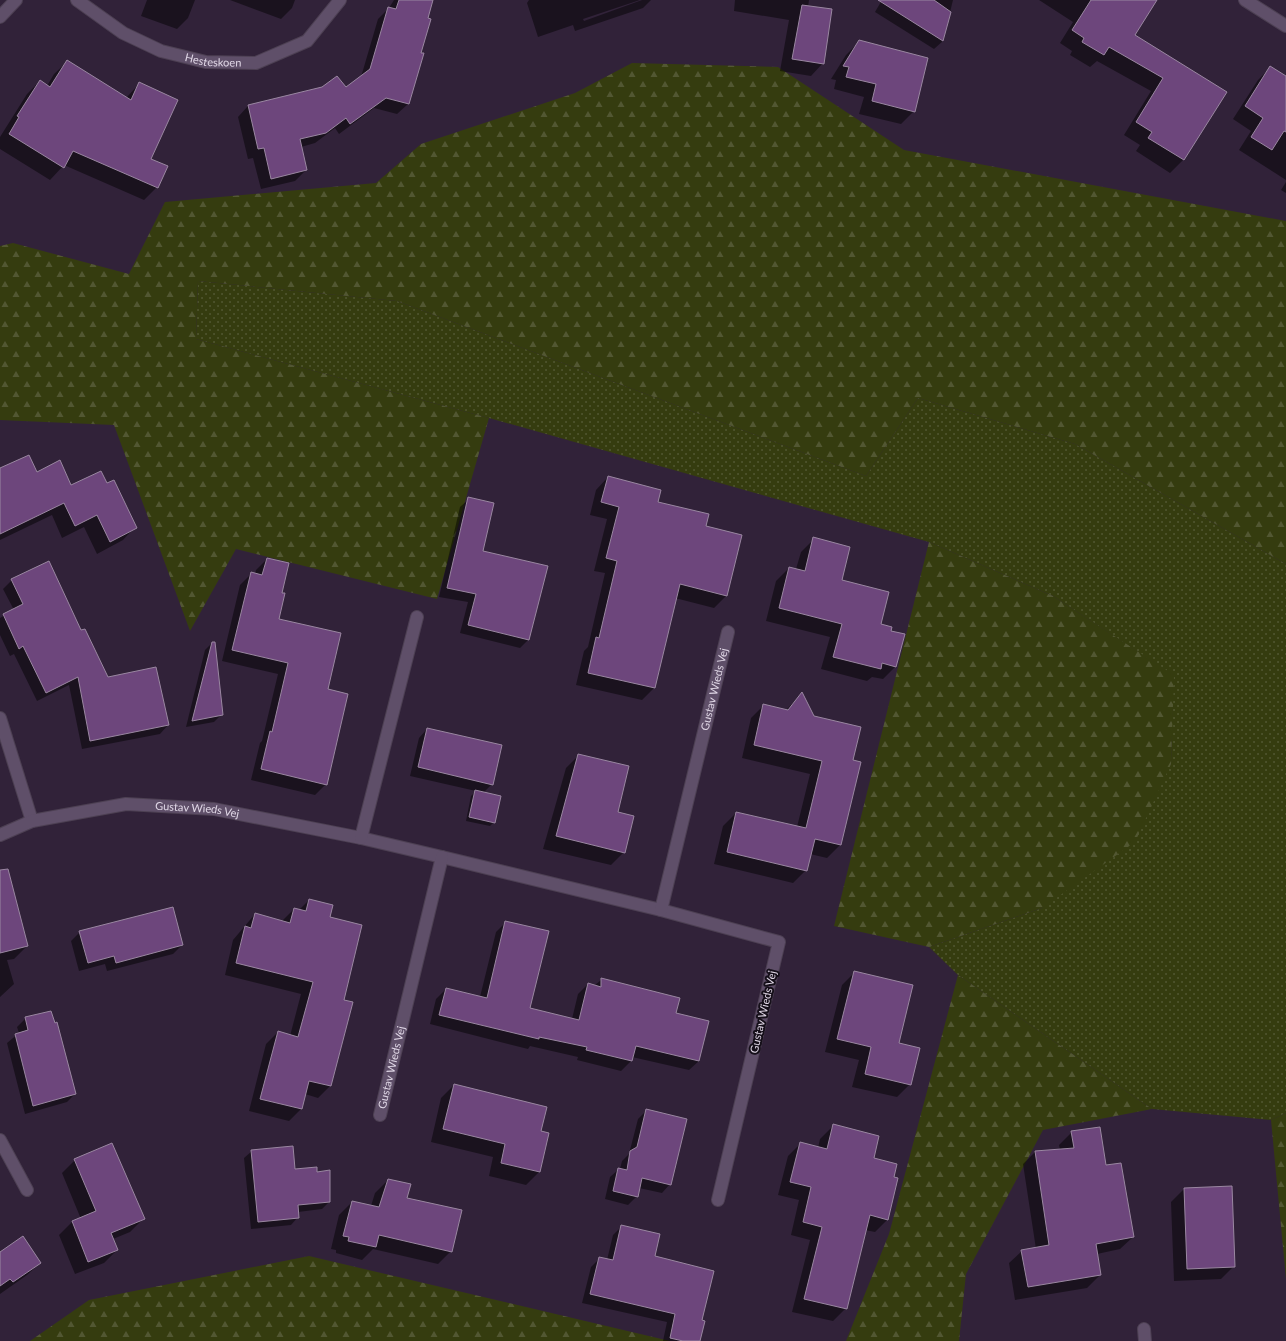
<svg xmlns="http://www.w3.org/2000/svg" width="1286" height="1341" viewBox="0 0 1286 1341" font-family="Lato,sans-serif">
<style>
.grass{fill:url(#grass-dots)}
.forest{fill:url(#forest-firs)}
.shadow{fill:#0007}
.building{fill:#6d467c;stroke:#9a87a1}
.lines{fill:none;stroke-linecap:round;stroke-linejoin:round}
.minor-casing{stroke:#4d4053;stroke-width:14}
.minor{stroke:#5f4f69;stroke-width:12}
.labels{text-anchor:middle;stroke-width:4;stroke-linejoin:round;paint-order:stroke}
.street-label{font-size:11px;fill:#e0d7e6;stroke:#150f19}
</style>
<defs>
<pattern id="grass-dots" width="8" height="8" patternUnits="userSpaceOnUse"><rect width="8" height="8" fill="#353c0f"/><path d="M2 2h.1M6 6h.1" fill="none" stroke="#525732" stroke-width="1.8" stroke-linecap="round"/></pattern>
<pattern id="forest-firs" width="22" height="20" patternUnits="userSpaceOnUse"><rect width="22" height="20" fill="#353c0f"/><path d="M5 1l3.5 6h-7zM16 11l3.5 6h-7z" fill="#525732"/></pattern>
</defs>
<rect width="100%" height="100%" fill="#312239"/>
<path class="grass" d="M198,281L397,301L866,476L918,398L1075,444L1286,564V1113L1271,1120L1152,1109L958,975L929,947L1042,908L1171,764L1173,675L1053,596L929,542L489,418L196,339Z"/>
<g class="forest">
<path d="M632,63L778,67L904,150L1286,221V564L1075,444L918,398L866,476L397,301L198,281L196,339L489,418L437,599L236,549L190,631L114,425L0,420V246L13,243L129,274L165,202L376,183L421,144L575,93Z"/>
<path d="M929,542L1053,596L1174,675L1171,764L1135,842L1042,908L929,947L834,926Z"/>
<path d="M958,975L1152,1109L1043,1130L966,1274L959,1341H846L889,1234Z"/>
<path d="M1286,1113V1279L1271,1120Z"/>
<path d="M309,1256L670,1341H30L89,1300Z"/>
</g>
<g class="shadow">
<path d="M147,0H195L188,18L177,29L141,16Z"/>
<path d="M230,0H295L292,8L281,19Z"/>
<path d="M394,0H428L427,19L420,53L423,54L408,104L397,114L374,108L339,134L335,128L315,143L301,147L306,170L295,181L261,189L253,158L248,159L238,117L248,106L346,89L361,77L378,19L389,8Z"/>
<path d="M529,0H640L583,19L584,21L642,0H651L643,8L575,31L573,25L538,37L527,3Z"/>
<path d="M735,0H809L808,7L823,63L811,76L780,71L789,20L734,11Z"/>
<path d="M882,0H953L943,41L934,49L875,12Z"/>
<path d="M1039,0H1145L1134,35L1225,92L1183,160L1170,173L1136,151L1140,145L1124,135L1151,91L1097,61L1090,67L1070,55L1072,51L1060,43L1073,22Z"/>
<path d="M859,42L914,111L901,124L859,114L864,97L834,89L836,80L831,79L846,55Z"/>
<path d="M67,62L126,98L139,84L150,160L157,187L144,200L64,165L50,180L0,149V137L27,94L40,81L47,86L54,74Z"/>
<path d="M1271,67L1286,77V180L1239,150L1251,131L1233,119L1258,80Z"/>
<path d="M1286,182V193L1281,190Z"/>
<path d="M0,469L36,473L71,486L107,484L135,527L123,540L97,554L84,527L62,538L52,515L0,540Z"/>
<path d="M608,477L705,527L727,595L714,608L675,598L654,688L642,700L576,685L584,651L588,647L605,573L594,571L607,519L590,515L596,490Z"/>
<path d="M469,499L482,552L529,639L520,648L460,633L468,602L439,597L460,507Z"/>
<path d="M814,539L841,581L879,625L896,666L883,679L872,677L867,681L821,669L830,637L766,621L776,581L789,568L796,569L801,552Z"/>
<path d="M267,559L281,593L278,620L326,784L315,795L251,780L260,743L262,741L278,674L222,661L240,585L251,574H255L256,570Z"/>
<path d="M12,580L81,632L107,678L168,725L160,734L82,749L69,685L37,701L14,654L10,656L0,635V618L14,610L3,589Z"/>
<path d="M212,643L222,714L214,722L186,727L205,650Z"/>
<path d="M802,694L813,717L852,761L859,762L840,845L827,858L810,854L806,870L793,883L714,864L723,826L736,813L797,827L810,774L742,758L751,718L764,705L786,710Z"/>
<path d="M427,729L492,784L483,793L494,822L490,826L466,821L471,796L476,791L410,776L419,738Z"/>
<path d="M579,755L617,813L624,852L611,865L543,849L566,768Z"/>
<path d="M309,900L329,917L343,1000L352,1003L330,1086L318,1098L305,1094L301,1109L289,1121L249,1111L266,1044L278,1032L290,1036L301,994L225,975L233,940L255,914L282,921L294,909L299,910Z"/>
<path d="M0,909L27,946L14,959L7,960L14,984L0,997Z"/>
<path d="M506,922L529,1009L572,1019L578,994L588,984L594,986L601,980L679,999L675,1014L699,1061L689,1070L632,1057L631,1061L621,1071L577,1060L578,1057L530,1046L528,1049L430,1024L436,999L446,989L480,997L496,932Z"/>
<path d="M80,932L182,945L173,954L107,971L105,964L79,971L71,941Z"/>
<path d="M855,972L898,1044L910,1084L897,1097L852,1087L859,1060L825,1052L842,985Z"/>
<path d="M26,1018L75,1094L67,1102L25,1114L7,1043L19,1033L17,1027Z"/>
<path d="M454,1085L540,1131L548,1133L539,1172L526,1185L489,1176L493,1157L431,1142L441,1098Z"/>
<path d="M646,1111L670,1184L662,1193L639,1188L637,1196L628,1205L605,1199L610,1177L619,1169H620L622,1161L629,1154L638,1119Z"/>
<path d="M833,1126L893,1177L888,1219L875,1232L865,1230L846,1308L833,1321L792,1312L810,1240L791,1235L799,1200L778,1195L788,1156L801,1143L818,1148L820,1139Z"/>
<path d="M1072,1132L1133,1237L1120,1249L1097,1254L1100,1275L1087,1288L1015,1300L1009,1263L1022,1251L1036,1249L1023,1164L1035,1152L1060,1150L1059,1145Z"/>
<path d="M252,1151L294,1171L316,1173L329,1202L322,1209L298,1212V1217L291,1225L251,1229L244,1158Z"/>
<path d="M75,1160L143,1219L130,1232L113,1239L117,1250L104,1263L75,1274L59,1235L72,1222L81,1219L62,1173Z"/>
<path d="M388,1180L451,1251L438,1264L373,1249L362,1260L336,1253V1250L331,1249L339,1215L352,1202L371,1206L375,1193Z"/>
<path d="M1184,1189L1234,1266L1221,1279L1174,1281L1171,1202Z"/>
<path d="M622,1226L654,1257L701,1321L699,1341H663L667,1322L582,1303L591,1267L600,1258L607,1260L613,1235Z"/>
<path d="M0,1253L40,1263L27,1275L0,1294Z"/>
</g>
<g class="building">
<path d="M399,0H433L428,18L431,19L421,53H424L409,104L386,98L350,124L346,118L326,133L300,139L307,170L271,179L264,148L258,149L248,105L322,87L337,76L346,87L370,69L388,7L396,9Z"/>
<path d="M878,0H934L951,12L943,41Z"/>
<path d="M1091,0H1157L1135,35L1227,92L1184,160L1148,138L1152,132L1136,122L1163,78L1109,47L1104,55L1082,42L1084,38L1072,30Z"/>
<path d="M802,5L832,9L824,64L792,59Z"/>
<path d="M859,40L928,58L915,112L872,101L876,84L846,77L849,67L843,66Z"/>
<path d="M67,60L131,100L139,82L178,100L151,159L168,166L158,188L73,151L64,168L9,134L19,117L17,116L40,80L50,87Z"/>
<path d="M1270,66L1286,76V132L1284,131L1272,150L1251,137L1263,118L1245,106Z"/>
<path d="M29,455L37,472L60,460L71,485L101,471L107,483L114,480L137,528L110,542L97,515L75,526L64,503L0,534V468Z"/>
<path d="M608,476L661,490L658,502L709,514L706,526L742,535L727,596L680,584L655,688L588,673L596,637L599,638L617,561L606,558L619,507L601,502Z"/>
<path d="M468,497L494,503L483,551L548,566L529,640L468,625L476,594L447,588Z"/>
<path d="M813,537L850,547L842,580L889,592L881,624L892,627L891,631L905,634L896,667L882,663L881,669L833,657L842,624L779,608L789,567L805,571Z"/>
<path d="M267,558L289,563L282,593H285L279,619L341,633L328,689L348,694L327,785L261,769L270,731L272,732L288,663L232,650L251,572L262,575Z"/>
<path d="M49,561L81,630L85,629L108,677L156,667L169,725L90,741L78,677L46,693L23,646L19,649L3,614L23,604L11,579Z"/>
<path d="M212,642H215L223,715L192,721Z"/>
<path d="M802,692L814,716L861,727L853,760L861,762L841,845L815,839L807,871L727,852L736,812L806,828L822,761L754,745L763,704L788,710Z"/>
<path d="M427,728L502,745L493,785L418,767Z"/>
<path d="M578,754L629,766L618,812L634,816L625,853L556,836Z"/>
<path d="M475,790L501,796L495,823L469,817Z"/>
<path d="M8,869L28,946L0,953V870Z"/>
<path d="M309,899L333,905L330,917L362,925L344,1000L353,1002L331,1086L309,1081L302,1109L260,1099L278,1031L298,1037L313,982L236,963L245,926L251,928L255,913L290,923L294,908L306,911Z"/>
<path d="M173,907L183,945L116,963L114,956L88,963L79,931Z"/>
<path d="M505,921L549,931L530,1008L579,1020L588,983L601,987V978L680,998L676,1013L709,1021L699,1061L636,1046L632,1061L586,1050L587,1047L539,1037V1039L439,1015L446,988L487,998Z"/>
<path d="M854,971L913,985L899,1043L920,1048L911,1085L865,1074L871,1047L837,1039Z"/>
<path d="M51,1011L55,1023L57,1022L76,1094L33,1106L15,1034L28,1030L25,1017Z"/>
<path d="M454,1084L547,1107L541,1131L549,1133L540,1172L501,1163L505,1144L443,1129Z"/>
<path d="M646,1109L687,1119L671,1185L642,1178L638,1197L613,1191L618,1168L627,1170L630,1151L637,1147Z"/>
<path d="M833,1124L879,1136L874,1158L897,1164L894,1177L898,1178L888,1220L870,1215L847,1309L804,1299L822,1227L803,1222L811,1187L790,1182L800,1142L827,1149Z"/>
<path d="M1100,1127L1106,1165L1121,1163L1134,1237L1096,1244L1101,1275L1028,1287L1021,1250L1049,1245L1035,1151L1074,1148L1071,1131Z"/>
<path d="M112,1143L145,1219L111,1233L118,1250L88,1262L72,1221L96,1211L74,1159Z"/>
<path d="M293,1146L295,1169L317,1167V1172L330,1170V1202L298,1205L299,1218L258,1222L251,1150Z"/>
<path d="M388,1179L411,1184L407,1198L462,1210L452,1252L379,1235L376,1247L348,1241L349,1237L343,1236L352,1201L379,1207Z"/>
<path d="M1232,1186L1235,1267L1187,1269L1184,1188Z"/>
<path d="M621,1225L660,1234L655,1256L714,1271L702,1320L705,1321L700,1341H683L670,1338L675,1314L590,1294L599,1257L613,1260Z"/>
<path d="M23,1236L41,1263L13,1282L10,1279L0,1286V1252Z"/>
</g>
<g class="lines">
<g class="minor-casing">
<g id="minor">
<path id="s1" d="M77,0L123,33L161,51L206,62L256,63L307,41L340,0"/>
<path d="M1245,0L1286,26"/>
<path d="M0,17L16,0"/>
<path d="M0,718L32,821"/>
<path id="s2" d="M0,835L32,821L126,804L214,809L361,838L442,857L661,910L779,942L718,1200"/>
<path d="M361,838L417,617"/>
<path id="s3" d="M661,910L728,632"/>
<path id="s4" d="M380,1115L442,857"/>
<path d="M0,1140L27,1190"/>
<path d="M1144,1329L1145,1341"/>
</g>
</g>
<use href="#minor" class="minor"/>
</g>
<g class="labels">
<g class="street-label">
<text dy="4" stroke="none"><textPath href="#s1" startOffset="152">Hesteskoen</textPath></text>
<text dy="4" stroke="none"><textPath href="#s3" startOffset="227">Gustav Wieds Vej</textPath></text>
<text dy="4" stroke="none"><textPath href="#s2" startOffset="202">Gustav Wieds Vej</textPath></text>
<text transform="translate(763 1012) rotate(-77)" y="4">Gustav Wieds Vej</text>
<text dy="4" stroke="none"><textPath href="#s4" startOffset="49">Gustav Wieds Vej</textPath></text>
</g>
</g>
</svg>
